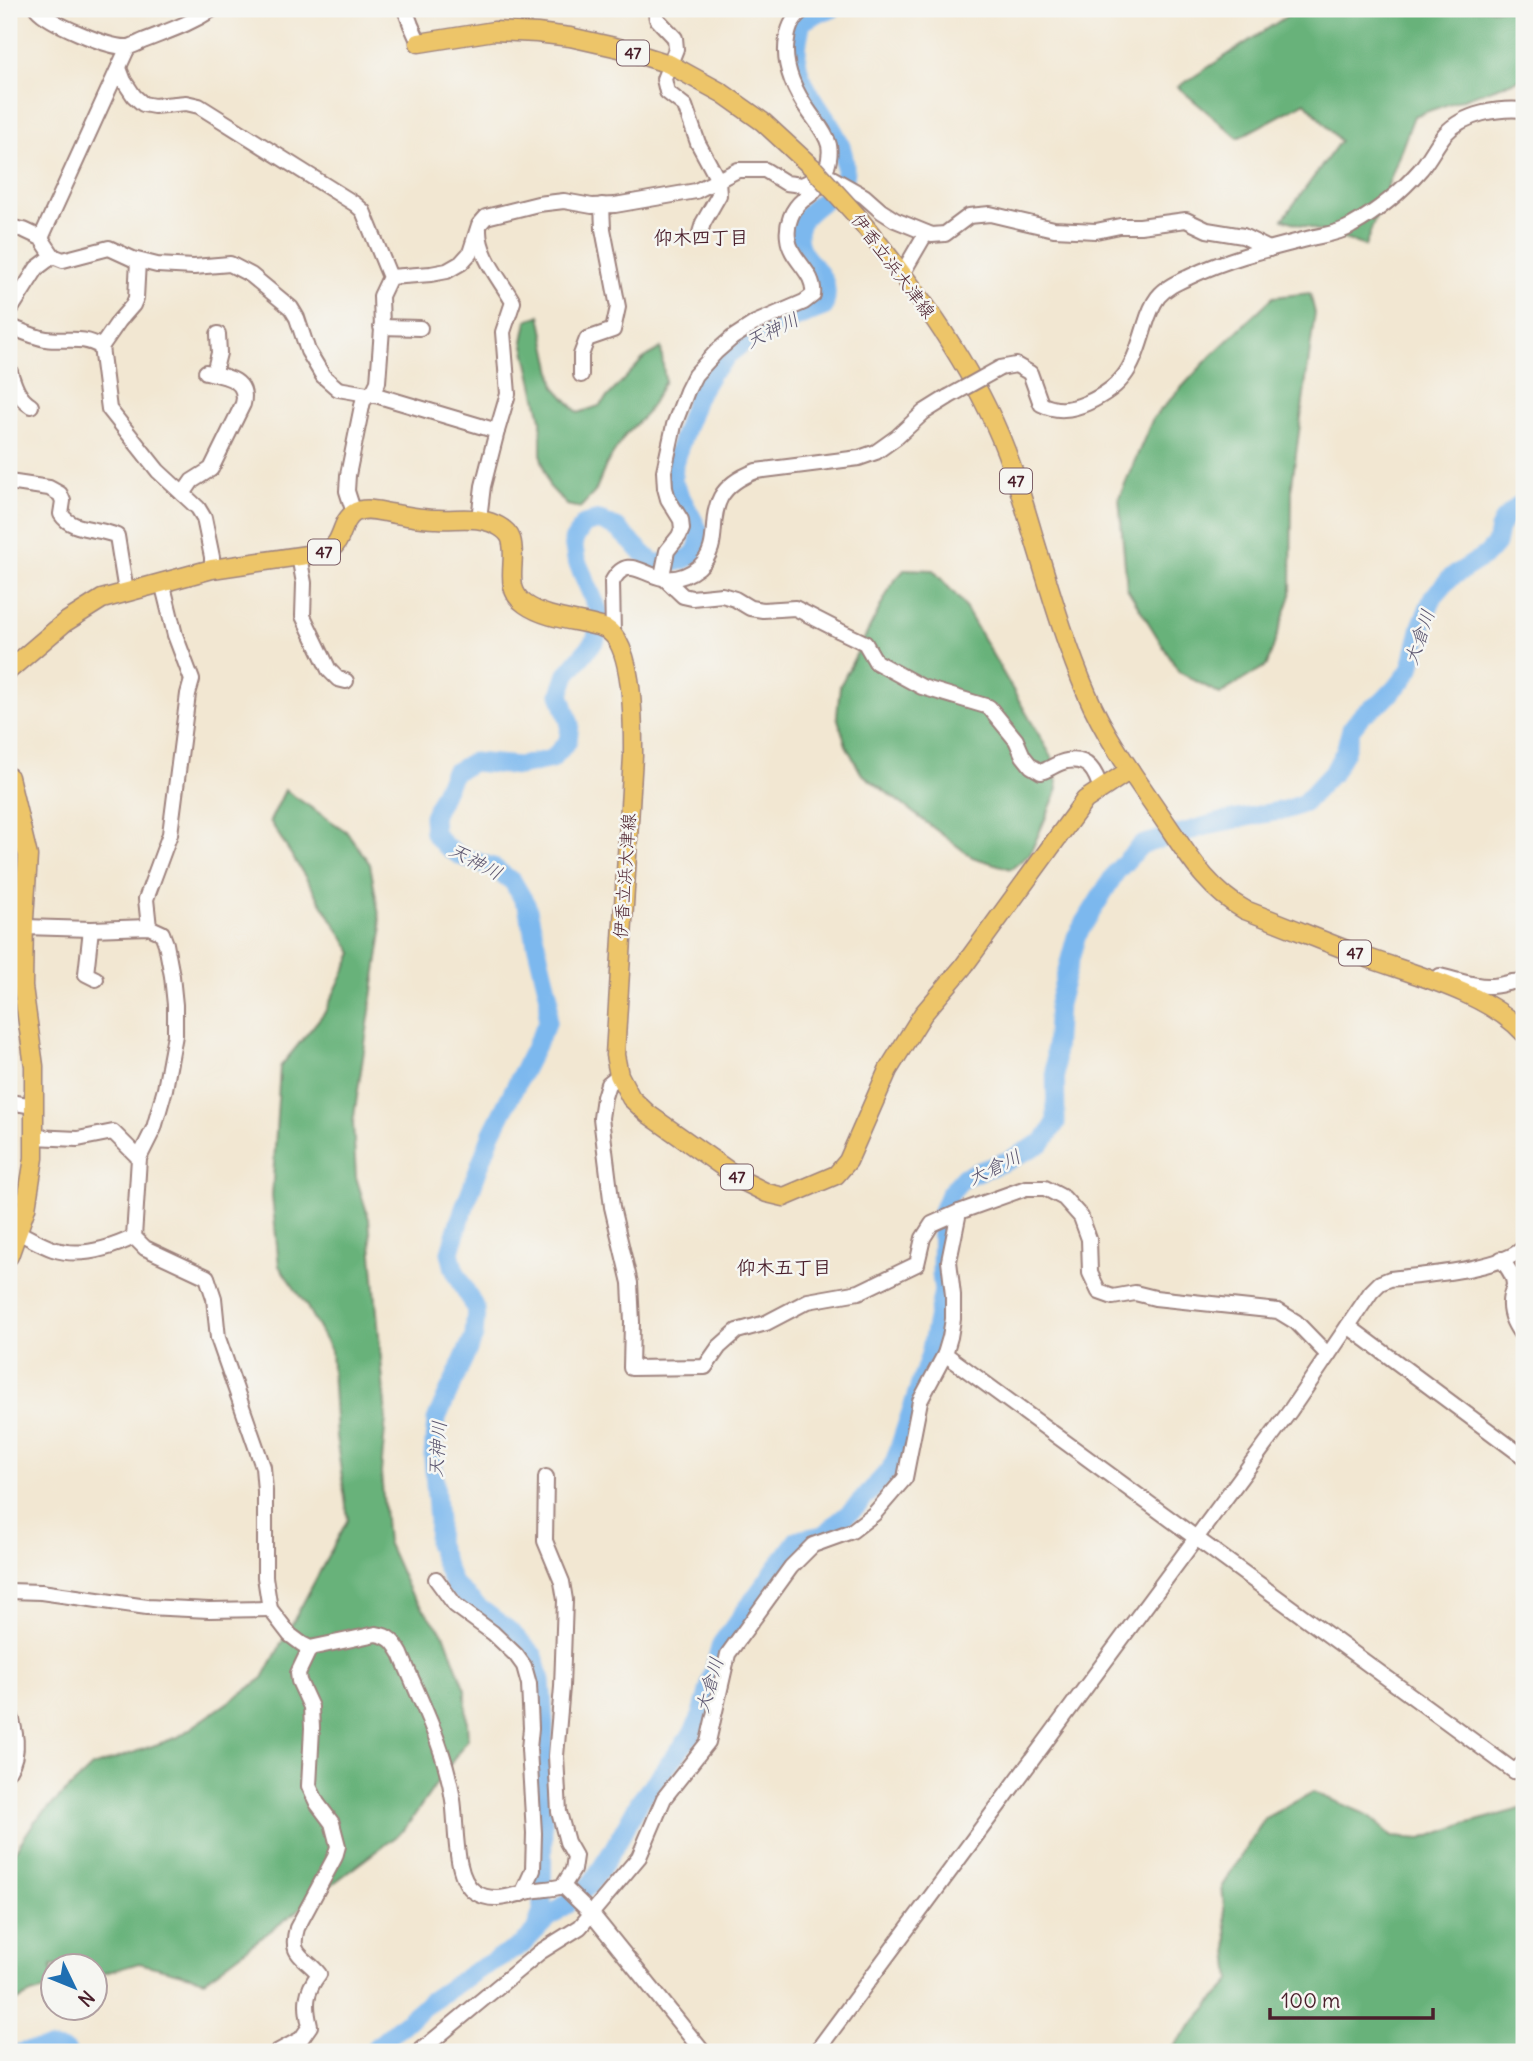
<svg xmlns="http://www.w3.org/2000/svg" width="1533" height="2061" viewBox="0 0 1533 2061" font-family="Delius,'Klee One',sans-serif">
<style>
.forest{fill:#67b27a;stroke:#586852;stroke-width:2}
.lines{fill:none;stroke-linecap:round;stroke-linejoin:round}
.river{stroke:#7bb8ee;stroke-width:19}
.minor-casing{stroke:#9e837e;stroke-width:18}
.major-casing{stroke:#9e837e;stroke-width:21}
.minor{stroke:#fff;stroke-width:14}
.major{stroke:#edc569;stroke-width:18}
.minor-bridge-casing{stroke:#9e837e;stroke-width:18;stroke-linecap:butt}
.major-bridge-casing{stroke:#9e837e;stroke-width:21;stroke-linecap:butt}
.minor-bridge{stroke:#fff;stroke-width:14}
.major-bridge{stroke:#edc569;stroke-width:18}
.labels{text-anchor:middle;stroke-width:5;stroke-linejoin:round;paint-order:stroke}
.shield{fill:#f6f6f2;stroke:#7e6067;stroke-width:2}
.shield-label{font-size:16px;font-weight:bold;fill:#4a1f2b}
.street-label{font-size:18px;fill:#4a1f2b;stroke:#f6f6f2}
.neighbourhood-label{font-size:19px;font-weight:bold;fill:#4a1f2b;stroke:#f6f6f2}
.water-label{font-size:19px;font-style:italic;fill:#5b556f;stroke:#f6f6f2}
</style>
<rect width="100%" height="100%" fill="#f6f6f2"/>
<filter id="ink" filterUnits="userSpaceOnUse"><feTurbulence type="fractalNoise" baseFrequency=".0143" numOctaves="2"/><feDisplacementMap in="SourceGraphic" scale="14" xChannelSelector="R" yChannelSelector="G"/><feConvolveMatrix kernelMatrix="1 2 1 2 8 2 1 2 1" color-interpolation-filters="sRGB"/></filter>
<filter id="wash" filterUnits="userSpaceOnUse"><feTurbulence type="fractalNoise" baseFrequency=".00686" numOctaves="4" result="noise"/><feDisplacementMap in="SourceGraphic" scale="28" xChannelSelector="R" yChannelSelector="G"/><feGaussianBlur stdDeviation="1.57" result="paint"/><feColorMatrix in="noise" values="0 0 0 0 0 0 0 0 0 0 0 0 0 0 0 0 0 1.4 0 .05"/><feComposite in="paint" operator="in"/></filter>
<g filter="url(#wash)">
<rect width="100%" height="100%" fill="#f2e7d2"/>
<g class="forest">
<path d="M1298,9H1524V78L1414,116L1365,246L1283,219L1340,141L1305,102L1238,138L1178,87Z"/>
<path d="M1310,293L1315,313L1292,484L1291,595L1267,665L1220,694L1179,672L1127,588L1119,498L1153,418L1211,356L1273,297Z"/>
<path d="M540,315L555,387L578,413L599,406L643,359L661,348L665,381L646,414L626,434L606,465L595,492L580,508L567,505L549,486L541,457V419L523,341L527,321Z"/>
<path d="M905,569L933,570L962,602L1053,759L1058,789L1030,854L1011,869L972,857L861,773L846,745L837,716L840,686L893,582Z"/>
<path d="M285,790L347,832L370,864L382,932L353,1123L356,1177L369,1219L386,1417L381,1473L387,1542L409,1591L445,1636L465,1690L468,1739L404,1830L205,1980L139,1963L95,1976L94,1966H52V1988L31,1994L9,2005V1860L35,1821L92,1767L178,1737L263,1678L348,1519L336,1437L331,1351L306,1305L279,1266L272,1196L280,1067L325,1012L353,953L270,821Z"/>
<path d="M1313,1792L1368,1815L1392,1837L1422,1839L1465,1824L1524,1808V2052H1168L1231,1981L1222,1886L1265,1818Z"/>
</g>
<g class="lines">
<g class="river">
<path d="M536,1929L542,1911L544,1725L541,1680L534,1656L510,1631L478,1607L453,1584L437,1543L438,1521L433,1457L436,1420L474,1336L476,1310L454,1269L450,1252L459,1222L492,1133L547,1023L549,997L527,906L513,882L493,867L460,856L444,845L434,833L433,816L453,773L473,762L519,766L552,759L568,741L570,724L560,694L567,674L596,639L599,612L576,559L573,541L584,524L599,520L618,529L653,563C677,563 702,563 699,531L673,482L674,463L696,398L711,373L730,353L756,333L824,307C836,268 798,267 798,235C798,206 843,199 845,172C847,132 810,107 799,70C795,56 798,37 802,22L817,13L832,9"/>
<path d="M22,2052L50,2049L67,2052"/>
<path d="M371,2052L429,2002L474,1972L522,1945L546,1920L591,1884L611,1853L640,1801L692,1734L702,1714L721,1644L797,1540L823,1535L856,1507L886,1474L894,1463L930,1354L943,1291L941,1274L942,1211L949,1194L964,1177L1009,1160L1043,1142L1056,1123L1055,1053L1058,1004L1076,937L1116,872L1141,845L1216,823L1289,809L1304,803L1334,771L1345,751L1351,729L1362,715L1383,701L1403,680L1411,668L1421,626L1433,597L1450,578L1486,555L1496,544L1499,529L1504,519L1524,501"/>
</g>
</g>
</g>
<g filter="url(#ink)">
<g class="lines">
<g class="minor-casing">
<g id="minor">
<path d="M37,9C49,23 109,48 127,47C132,47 138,43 143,41C168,31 190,24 213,9"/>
<path d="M405,9L411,25L419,43"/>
<path d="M655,9L657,19L675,38L676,49L664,79L667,92L685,106L698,143L718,180L719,195L703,223L700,233"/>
<path d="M805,9C794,16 789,25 787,39C782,66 795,92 810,113C817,123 826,133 829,145C832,160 824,178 815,190C812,194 807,197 803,200C792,209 786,224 788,238C790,260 816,272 813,295L804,302L755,323L732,338L716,352L695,375L687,391L674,425L664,471L665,488L668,499L681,520L682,529L679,536L667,551L663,571L664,578L683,596L692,598L722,595L735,599L750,608L763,610L795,608L840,631L865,643L876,662L922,687L989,707L1016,740L1023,756L1031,766L1041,772C1050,769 1058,762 1067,761C1088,757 1096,772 1101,790"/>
<path d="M119,68L124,81L134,96L143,104L154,106L186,103L199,106L355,204L363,211L390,277L381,296L382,329L378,382L374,390L363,401L348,475L347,491L354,513"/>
<path d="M9,227L24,230L41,238L53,256L63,260L109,248L133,259L157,265L194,267L230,264L251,275L291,308L297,318L308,351L323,376L338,389L379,396L497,431L483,486L479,519"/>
<path d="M479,229C478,255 501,280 513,302L503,332L508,394L497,431"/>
<path d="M41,238L128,47"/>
<path d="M902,274L926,233"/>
<path d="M390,277L431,274L447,271L461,263L470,253L479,225L486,217L538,204L564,201L592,206L615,205L696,191L738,170H765L786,183L802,185L822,176L832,178L864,196L881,211L895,220L932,235L945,234L969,216L990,214L1054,229L1096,231L1120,226H1140L1186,220L1207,230L1243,236L1269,249"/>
<path d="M9,312L37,268L53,256"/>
<path d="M9,326C21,331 34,337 46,339C66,342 83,335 101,347L109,409L158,471L198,508L204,518L212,557V569"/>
<path d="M381,327L420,328"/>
<path d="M101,347L119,321L133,305L136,298L138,261"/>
<path d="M1000,368L1016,365L1030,373L1041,404C1057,412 1071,410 1087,403C1127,385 1133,365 1145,326C1148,316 1152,305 1158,297C1166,287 1178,282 1189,277C1229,258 1268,249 1311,238C1324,235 1340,233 1351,226C1378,211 1401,192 1421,169C1430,158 1436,145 1445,134C1464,113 1498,108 1524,110"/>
<path d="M9,369C14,384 17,397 31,406"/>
<path d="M214,373L219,353L218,334"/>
<path d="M581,375V355L587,339L613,330L618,307L603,229L602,205"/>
<path d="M9,482L49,488L60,494L63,501L61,514C72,532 99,527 117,536L126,592"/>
<path d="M183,494L192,481L211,469L243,404C249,379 225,376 206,372"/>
<path d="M299,556L304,583L303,616L329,670L338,679L346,681"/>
<path d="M613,634L612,582C627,554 642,575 663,578C676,580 689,575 699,567C731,539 690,496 756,471L859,458L876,452L897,437L924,412L948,397"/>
<path d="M24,927L91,929L149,927L162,933L166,944L172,976L175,1005V1035L165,1089L154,1128L139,1158L134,1237L145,1248L207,1277L214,1298L218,1338L263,1467L265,1491V1577L270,1609L290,1635L302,1644L310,1648L376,1634C390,1636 394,1642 401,1654C420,1701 446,1749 453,1800C457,1824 453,1878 475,1892C493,1904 512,1895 531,1891C542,1889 553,1889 563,1886L573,1870L575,1856L567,1842L559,1812L556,1756L562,1687L565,1600L562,1582L545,1541L546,1477"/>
<path d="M149,927L146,899L170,834L188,694L192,680L175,635L162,582"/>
<path d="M91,929L86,974L96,979"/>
<path d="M1440,976C1457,980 1474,987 1491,986C1503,986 1512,979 1524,982"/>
<path d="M619,1075L608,1084L604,1097L601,1118L612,1207L630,1283L632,1322L631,1368L705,1367L719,1347L737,1331L766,1323L808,1301L859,1292L917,1264L923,1238L932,1224L959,1212L1026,1188H1045L1064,1198L1081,1217L1089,1239L1090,1273L1099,1292L1113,1297L1135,1293L1155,1298L1278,1311L1296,1322L1328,1355"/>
<path d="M9,1102L34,1106"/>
<path d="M34,1137L78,1139L113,1132L139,1158"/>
<path d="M18,1232C30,1238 41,1245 53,1249C80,1258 111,1248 134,1237"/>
<path d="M1501,1259C1507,1267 1514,1275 1514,1285C1513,1290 1510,1296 1510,1302C1509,1316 1516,1327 1524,1338"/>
<path d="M1348,1326L1524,1457"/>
<path d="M945,1354L1514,1771L1524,1763"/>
<path d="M436,1579L455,1605L493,1633L516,1655L524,1666L529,1684L531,1728L529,1749L534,1833L533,1870L522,1894"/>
<path d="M9,1591L41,1592L147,1607L209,1610L270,1609"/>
<path d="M9,1710C15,1729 21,1752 9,1770"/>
<path d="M563,1886L591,1913L703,2052"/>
<path d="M277,2052L301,2039L310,2026C305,2005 305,1992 319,1974C303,1955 289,1956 297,1928L335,1857L338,1846L332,1823L317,1803L309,1786L312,1728L311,1707L299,1681L298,1673L310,1648"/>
<path d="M419,2052L540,1952L580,1927L639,1857L664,1798L708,1742L728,1654L791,1567L813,1545L852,1531L874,1514L905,1478L920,1401L945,1354L950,1337L953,1319V1295L949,1261L959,1212"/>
<path d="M816,2052L1290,1411L1371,1292L1380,1283L1390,1279C1421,1275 1503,1270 1524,1247"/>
</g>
</g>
<g class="major-casing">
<g id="major">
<path d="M419,43L494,31L537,33L570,37L619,48L669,64L722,93L763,122L814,169"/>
<path d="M856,215C904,275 953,338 987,408C1008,449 1021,494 1034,538C1050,590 1065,643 1087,694C1106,739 1137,780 1164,820C1188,855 1207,889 1245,910C1285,925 1325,942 1365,957C1415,975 1488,993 1524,1033"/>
<path d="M9,670L64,623L102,599L212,569L327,552C344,542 340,522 354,513C363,507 375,510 385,512C402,515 420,519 438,519C452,520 467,517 481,520C492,522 507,528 511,539C518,561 502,588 525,604C546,619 577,620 601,627C635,636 633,727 633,756L615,1055L619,1075L631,1098L648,1114L743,1181L767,1193L784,1197L836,1175L848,1161L888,1070L923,1014L963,967L1085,800L1130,770"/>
<path d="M9,777L28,856L24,919L23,987L34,1066V1158L26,1208L9,1256"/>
</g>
</g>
<use href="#minor" class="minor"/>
<use href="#major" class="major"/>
<g class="minor-bridge-casing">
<path id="minor-bridge" d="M948,397L1000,368"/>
</g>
<g class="major-bridge-casing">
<path id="major-bridge" d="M814,169L856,215"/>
</g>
<use href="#minor-bridge" class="minor-bridge"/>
<use href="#major-bridge" class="major-bridge"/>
</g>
</g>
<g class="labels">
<g class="shield">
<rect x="617" y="40.5" width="32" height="25" rx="5"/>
<rect x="1000" y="468.5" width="32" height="25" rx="5"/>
<rect x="308" y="539.5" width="32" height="25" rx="5"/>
<rect x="1339" y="940.5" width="32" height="25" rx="5"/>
<rect x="721" y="1164.5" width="32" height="25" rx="5"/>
</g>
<g class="shield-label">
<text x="633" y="59">47</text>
<text x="1016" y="487">47</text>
<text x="324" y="558">47</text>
<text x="1355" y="959">47</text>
<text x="737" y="1183">47</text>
</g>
<g class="street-label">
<text transform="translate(893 266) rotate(53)" y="6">伊香立浜大津線</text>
<text transform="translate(625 876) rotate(-86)" y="6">伊香立浜大津線</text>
</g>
<g class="neighbourhood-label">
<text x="701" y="244">仰木四丁目</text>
<text x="784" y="1274">仰木五丁目</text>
</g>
<g class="water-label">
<text transform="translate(772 330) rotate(-26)" y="7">天神川</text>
<text transform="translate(1419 637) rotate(-71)" y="7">大倉川</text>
<text transform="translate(476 861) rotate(28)" y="7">天神川</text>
<text transform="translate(994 1167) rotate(-26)" y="7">大倉川</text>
<text transform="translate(437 1449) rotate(-86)" y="7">天神川</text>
<text transform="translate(709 1685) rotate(-74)" y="7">大倉川</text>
</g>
</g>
<rect width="1533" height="2061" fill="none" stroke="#f6f6f2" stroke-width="35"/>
<g transform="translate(74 1987) rotate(133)"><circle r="33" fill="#f6f6f2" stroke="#b1a0a2" stroke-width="2"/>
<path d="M0-5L12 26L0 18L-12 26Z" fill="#1f6fb2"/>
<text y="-10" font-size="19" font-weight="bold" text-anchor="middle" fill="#4a1f2b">N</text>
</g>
<path d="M1270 2008v10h163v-10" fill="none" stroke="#4a1f2b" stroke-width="3.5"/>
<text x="1281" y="2008" font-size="21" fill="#4a1f2b" stroke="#f6f6f2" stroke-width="5" paint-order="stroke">100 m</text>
</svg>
